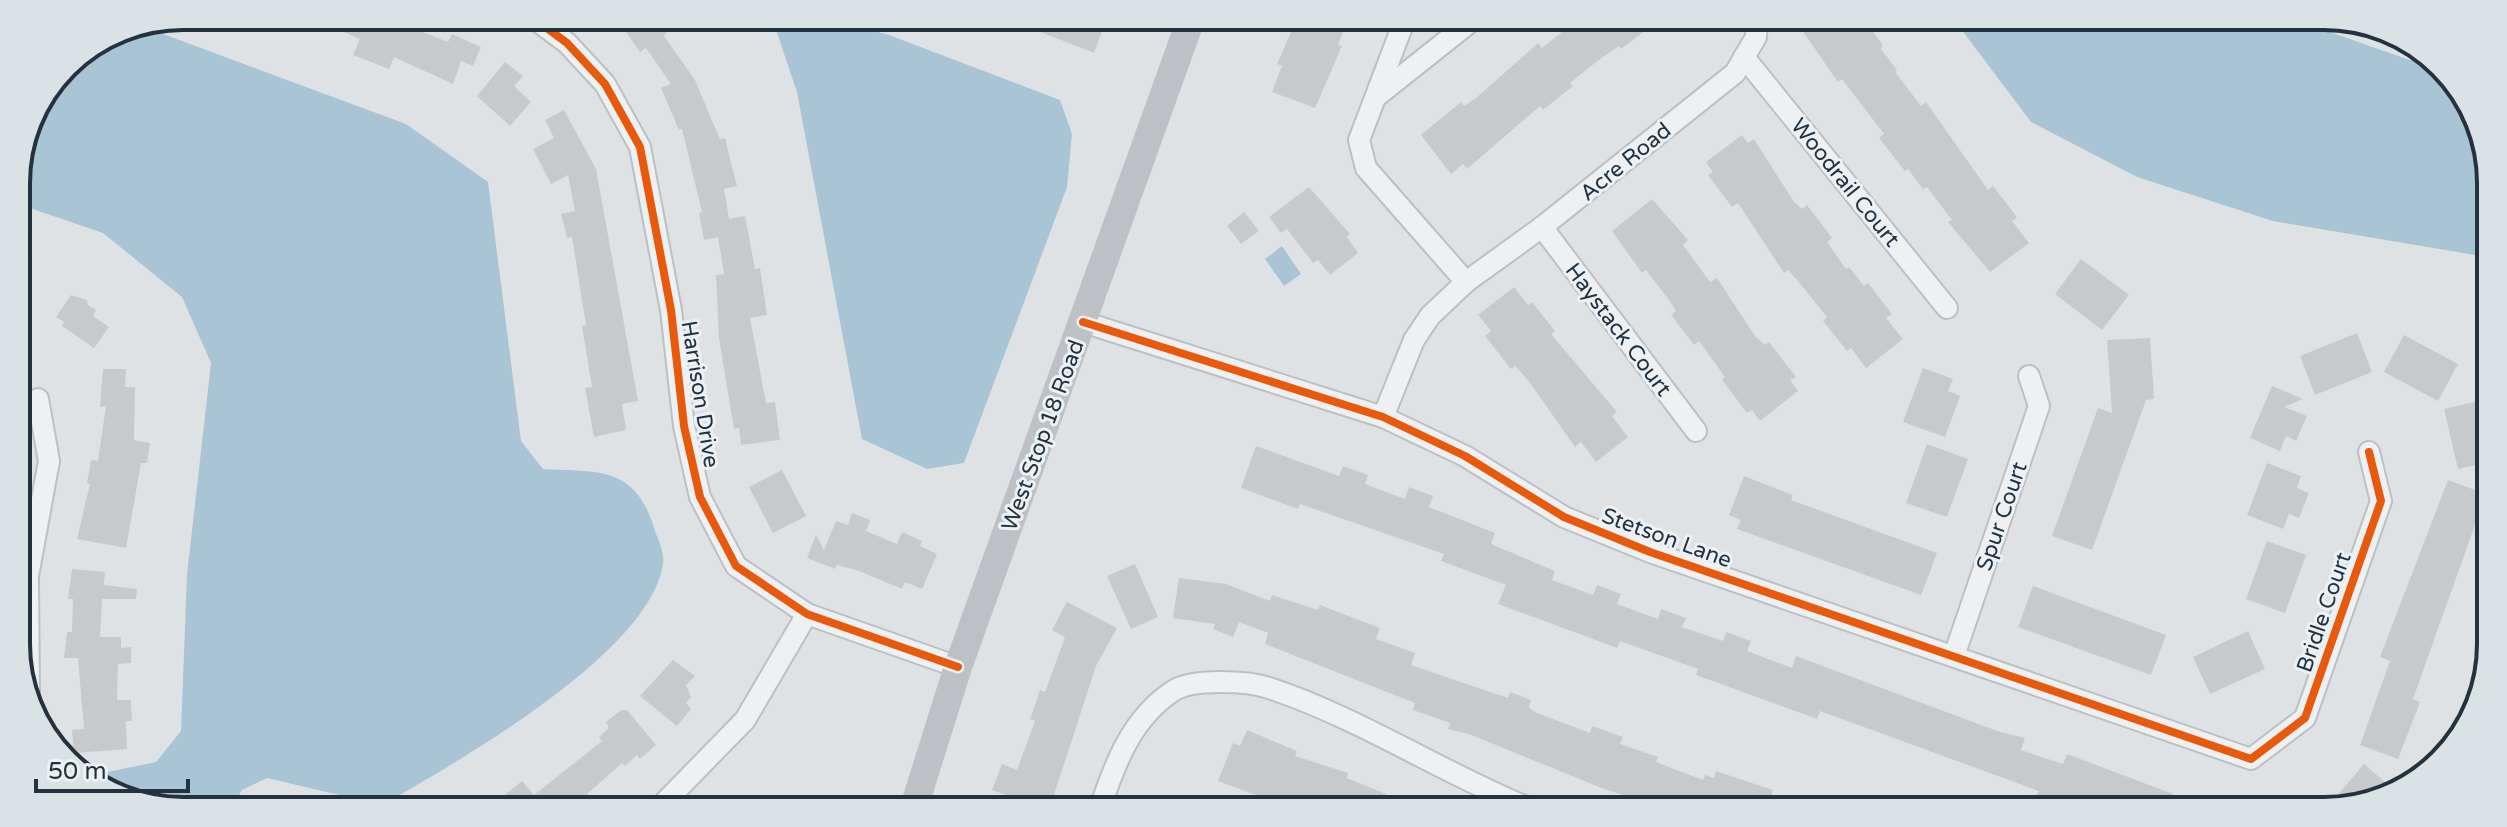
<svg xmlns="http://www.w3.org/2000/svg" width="2507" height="827" viewBox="0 0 2507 827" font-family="'Varela Round',sans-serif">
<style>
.water{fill:#a9c4d4}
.building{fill:#c7cacd}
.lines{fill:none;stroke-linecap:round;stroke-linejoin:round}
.street-casing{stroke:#bdc0c3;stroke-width:24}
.street{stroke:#eef0f2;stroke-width:20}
.secondary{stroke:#bdc1c5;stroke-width:28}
.cycleway-casing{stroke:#ebf1f5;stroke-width:13}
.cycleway{stroke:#e8590c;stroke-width:8}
.labels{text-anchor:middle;stroke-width:6;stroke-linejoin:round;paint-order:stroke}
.street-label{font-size:22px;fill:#24323f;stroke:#ebf1f5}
.rim{fill:none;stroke:#24323f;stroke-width:4}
</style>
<rect width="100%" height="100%" fill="#dfe2e5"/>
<g class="water">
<path d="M772,18H827L889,35L1060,100L1072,134L1067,187L964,463L927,469L862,439L797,92Z"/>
<path d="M1955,21L2301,22L2450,74L2488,151L2487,257L2273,221L2137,177L2031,122Z"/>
<path d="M139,25L406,124L488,182L521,441L543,469C597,472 635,465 654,528C657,537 665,553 663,563C652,652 456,763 382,805L267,778L242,790L233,805H140L96,778L98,774L156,762L181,731L187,575L211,363L182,297L103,233L27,207L17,209C16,180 17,144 30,118C50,75 92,34 139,25Z"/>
<path d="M1282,246L1301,274L1284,286L1265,259Z"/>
</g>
<g class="building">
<path d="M306,16L411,17L407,26L448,42L452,34L481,47L473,66L461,61L453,84L394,57L389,69L353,55L360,39Z"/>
<path d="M648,17H656L667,33L664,36L695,80L720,139L725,138L737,186L724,189L729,219L745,216L755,269L760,268L767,315L750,318L766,403L775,402L780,440L741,445L739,428L734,429L719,338L716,275L724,274L718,237L704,240L699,213L702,212L682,129L679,130L661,88L671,84L646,48L640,52L626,32Z"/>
<path d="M1005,18H1107L1094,53Z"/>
<path d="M1297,19H1348L1338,45L1342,46L1315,108L1272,92L1282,66L1277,64Z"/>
<path d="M1577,20H1659L1621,49L1619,46L1600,59L1570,83L1573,86L1543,110L1540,106L1467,169L1463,164L1451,174L1421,135L1461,102L1464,106L1476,98L1538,43L1542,48Z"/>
<path d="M1795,20H1864L1883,45L1881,49L1897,70L1895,72L1921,106L1926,102L1988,190L1993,186L2017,217L2012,221L2029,243L1990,272L1948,222L1952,220L1927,187L1923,189L1908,169L1905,171L1879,138L1884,134L1842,79L1838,82Z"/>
<path d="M505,62L523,76L514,86L531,102L510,126L477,96Z"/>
<path d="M564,110L596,169L638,401L622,404L626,430L594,437L585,388L592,387L582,326L586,325L572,237L567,238L561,214L575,211L568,175L551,184L533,149L554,138L545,120Z"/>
<path d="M1742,135L1748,143L1754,139L1794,202L1802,209L1807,205L1832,238L1827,242L1846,269L1849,267L1864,286L1868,283L1892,314L1886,318L1903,339L1866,368L1851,348L1847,351L1823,321L1827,317L1797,280L1788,270L1784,273L1738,203L1732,207L1708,175L1713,172L1706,162Z"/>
<path d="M1309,187L1350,234L1347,237L1358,253L1330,275L1318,260L1313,263L1287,229L1281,233L1269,217Z"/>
<path d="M1652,199L1688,240L1683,245L1710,282L1717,278L1755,336L1765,345L1769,342L1796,377L1790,380L1798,391L1760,421L1752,410L1747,413L1722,380L1725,377L1699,341L1694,345L1671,315L1676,311L1669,300L1646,270L1642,273L1612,231Z"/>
<path d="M1244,212L1259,231L1241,244L1227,226Z"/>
<path d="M2081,259L2129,295L2102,330L2055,294Z"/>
<path d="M1514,287L1528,305L1532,302L1555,331L1551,334L1617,412L1612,416L1628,437L1596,462L1581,442L1575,447L1528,380L1515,366L1511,369L1485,336L1491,331L1478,315Z"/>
<path d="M71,295L87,300L88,305L96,310L93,316L109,327L94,348L62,326L64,322L56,317Z"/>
<path d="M2357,333L2372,372L2315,395L2300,356Z"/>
<path d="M2404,335L2458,364L2438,401L2384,372Z"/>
<path d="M2150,338L2154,399L2146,400L2092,550L2052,536L2098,408L2112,413L2107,340Z"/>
<path d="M1923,368L1953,379L1948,391L1960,396L1945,437L1903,422Z"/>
<path d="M103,369H126L125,387H135L134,440L150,443L147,463H141L126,548L77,539L90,484L87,483L91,460L98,461L106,406L100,407Z"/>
<path d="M2272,386L2303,399L2284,407L2307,416L2296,441L2286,436L2280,451L2250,438Z"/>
<path d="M2487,399L2486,463L2458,469L2444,409Z"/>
<path d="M1927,444L1968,459L1947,517L1906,503Z"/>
<path d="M1256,446L1339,476L1343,466L1368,475L1365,484L1405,499L1409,487L1433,496L1429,507L1495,533L1491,544L1555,571L1552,580L1593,595L1597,585L1621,594L1617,604L1658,619L1661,609L1686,618L1682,627L1723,641L1726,632L1751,641L1747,651L1792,668L1796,656L2000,732L2025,738L2021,750L2063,764L2067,754L2173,794L2167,810H2077L2037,795L2039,791L1820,711L1817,719L1696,675L1698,669L1620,641L1617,648L1498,604L1506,585L1441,561L1444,554L1300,504L1298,509L1241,488Z"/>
<path d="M2267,463L2301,476L2297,488L2309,493L2299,518L2289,514L2283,529L2247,515Z"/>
<path d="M782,470L806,516L773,533L749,487Z"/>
<path d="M1744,476L1793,495L1791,500L1937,553L1921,595L1737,529L1741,520L1729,515Z"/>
<path d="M2448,480L2486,494L2413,699L2420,702L2398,759L2360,745L2390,661L2380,657Z"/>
<path d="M852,513L870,520L866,531L897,544L902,532L922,541L920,546L937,554L922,589L905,582L902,589L859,571L837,565L835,569L807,558L816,535L824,550L836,521L848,525Z"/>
<path d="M2267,541L2306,555L2285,613L2246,599Z"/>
<path d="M1135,564L1158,617L1131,629L1107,576Z"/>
<path d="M72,569L105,572L104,585L137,589L136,599H102L100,637H121V648L131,647V663L118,664L117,700H131L132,721H126L127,749L74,753L72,730L84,729L78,658H64L67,632H72L73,599H68Z"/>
<path d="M1179,578L1226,584L1270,601L1272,595L1318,610L1320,605L1380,628L1376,639L1415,653L1411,665L1508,698L1510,692L1531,700L1529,708L1537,713L1590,733L1592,726L1623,737L1620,744L1658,757L1656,762L1703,780L1705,775L1714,778L1716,771L1773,790L1766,809H1669L1604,789L1469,734L1448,729L1450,723L1413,710L1415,703L1265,644L1268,633L1239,622L1233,637L1213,629L1215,624L1173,618Z"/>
<path d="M2033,586L2166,635L2151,675L2018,627Z"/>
<path d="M1067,602L1117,628L1096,666L1050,807H1040L992,790L1002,764L1017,770L1035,721L1030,719L1040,690L1045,692L1065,637L1052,630Z"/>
<path d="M2248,631L2265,669L2210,694L2193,657Z"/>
<path d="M673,660L695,676L686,685L691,697L686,703L691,709L677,726L640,696Z"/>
<path d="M621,710H627L656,745L640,759L637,755L625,766L622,763L587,794L591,798L580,806H515L506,794L522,781L534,795L602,741L599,737L609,728L606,722Z"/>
<path d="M1247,730L1297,751L1295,756L1348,773L1347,778L1386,794L1380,808H1291L1218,781L1233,743L1240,746Z"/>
<path d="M2364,764L2393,789L2334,811H2324Z"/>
</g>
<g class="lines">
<g class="street-casing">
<g id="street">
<path d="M532,17L567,43L605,84L640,147L671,310L684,426L700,497L736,566L807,614L958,667"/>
<path d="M1405,19L1359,140L1366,168L1466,282"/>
<path d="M1744,57L1947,308"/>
<path d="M1377,96L1474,19"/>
<path d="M1542,227L1696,431"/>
<path d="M1083,322L1383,417L1465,456L1564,517L1650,552L2251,759L2305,718L2381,501L2369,452"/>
<path d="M1383,417L1414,340L1430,316L1466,282L1542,227L1735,73L1756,37L1757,20"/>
<path d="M1954,656L2039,406L2029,376"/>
<path d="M29,696L28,576L49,461L38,399"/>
<path d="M661,806L745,720L807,614"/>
<path d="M1100,808C1115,763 1132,718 1173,691C1192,678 1248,681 1269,688C1360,718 1442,773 1531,809"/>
</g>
</g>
<use href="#street" class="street"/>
<path class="secondary" d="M914,807L958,667L1191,19"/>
<g class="cycleway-casing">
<g id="cycleway">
<path d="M532,17L567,43L605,84L640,147L671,310L684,426L700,497L736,566L807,614L958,667"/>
<path d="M1083,322L1383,417L1465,456L1564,517L1650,552L2251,759L2305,718L2381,501L2369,452"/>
</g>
</g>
<use href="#cycleway" class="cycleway"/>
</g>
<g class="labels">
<g class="street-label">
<text transform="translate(1625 161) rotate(-39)" y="8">Acre Road</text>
<text transform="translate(1846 182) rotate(51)" y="8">Woodrail Court</text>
<text transform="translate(1619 329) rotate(53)" y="8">Haystack Court</text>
<text transform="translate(701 394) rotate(81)" y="8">Harrison Drive</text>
<text transform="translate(1042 435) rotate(-70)" y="8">West Stop 18 Road</text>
<text transform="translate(2001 516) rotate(-71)" y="8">Spur Court</text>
<text transform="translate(1667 537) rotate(20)" y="8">Stetson Lane</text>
<text transform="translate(2323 612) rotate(-71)" y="8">Bridle Court</text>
</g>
</g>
<path d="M0 0H2507V827H0ZM183 30H2324A153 153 0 0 1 2477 183V644A153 153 0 0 1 2324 797H183A153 153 0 0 1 30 644V183A153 153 0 0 1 183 30Z" fill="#dbe2e6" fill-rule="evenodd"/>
<path class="rim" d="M183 30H2324A153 153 0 0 1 2477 183V644A153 153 0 0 1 2324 797H183A153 153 0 0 1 30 644V183A153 153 0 0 1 183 30Z"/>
<path d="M36 779v12h152v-12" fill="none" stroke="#24323f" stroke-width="4"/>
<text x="48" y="779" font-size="24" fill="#24323f" stroke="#ebf1f5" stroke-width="6" paint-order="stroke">50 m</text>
</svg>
